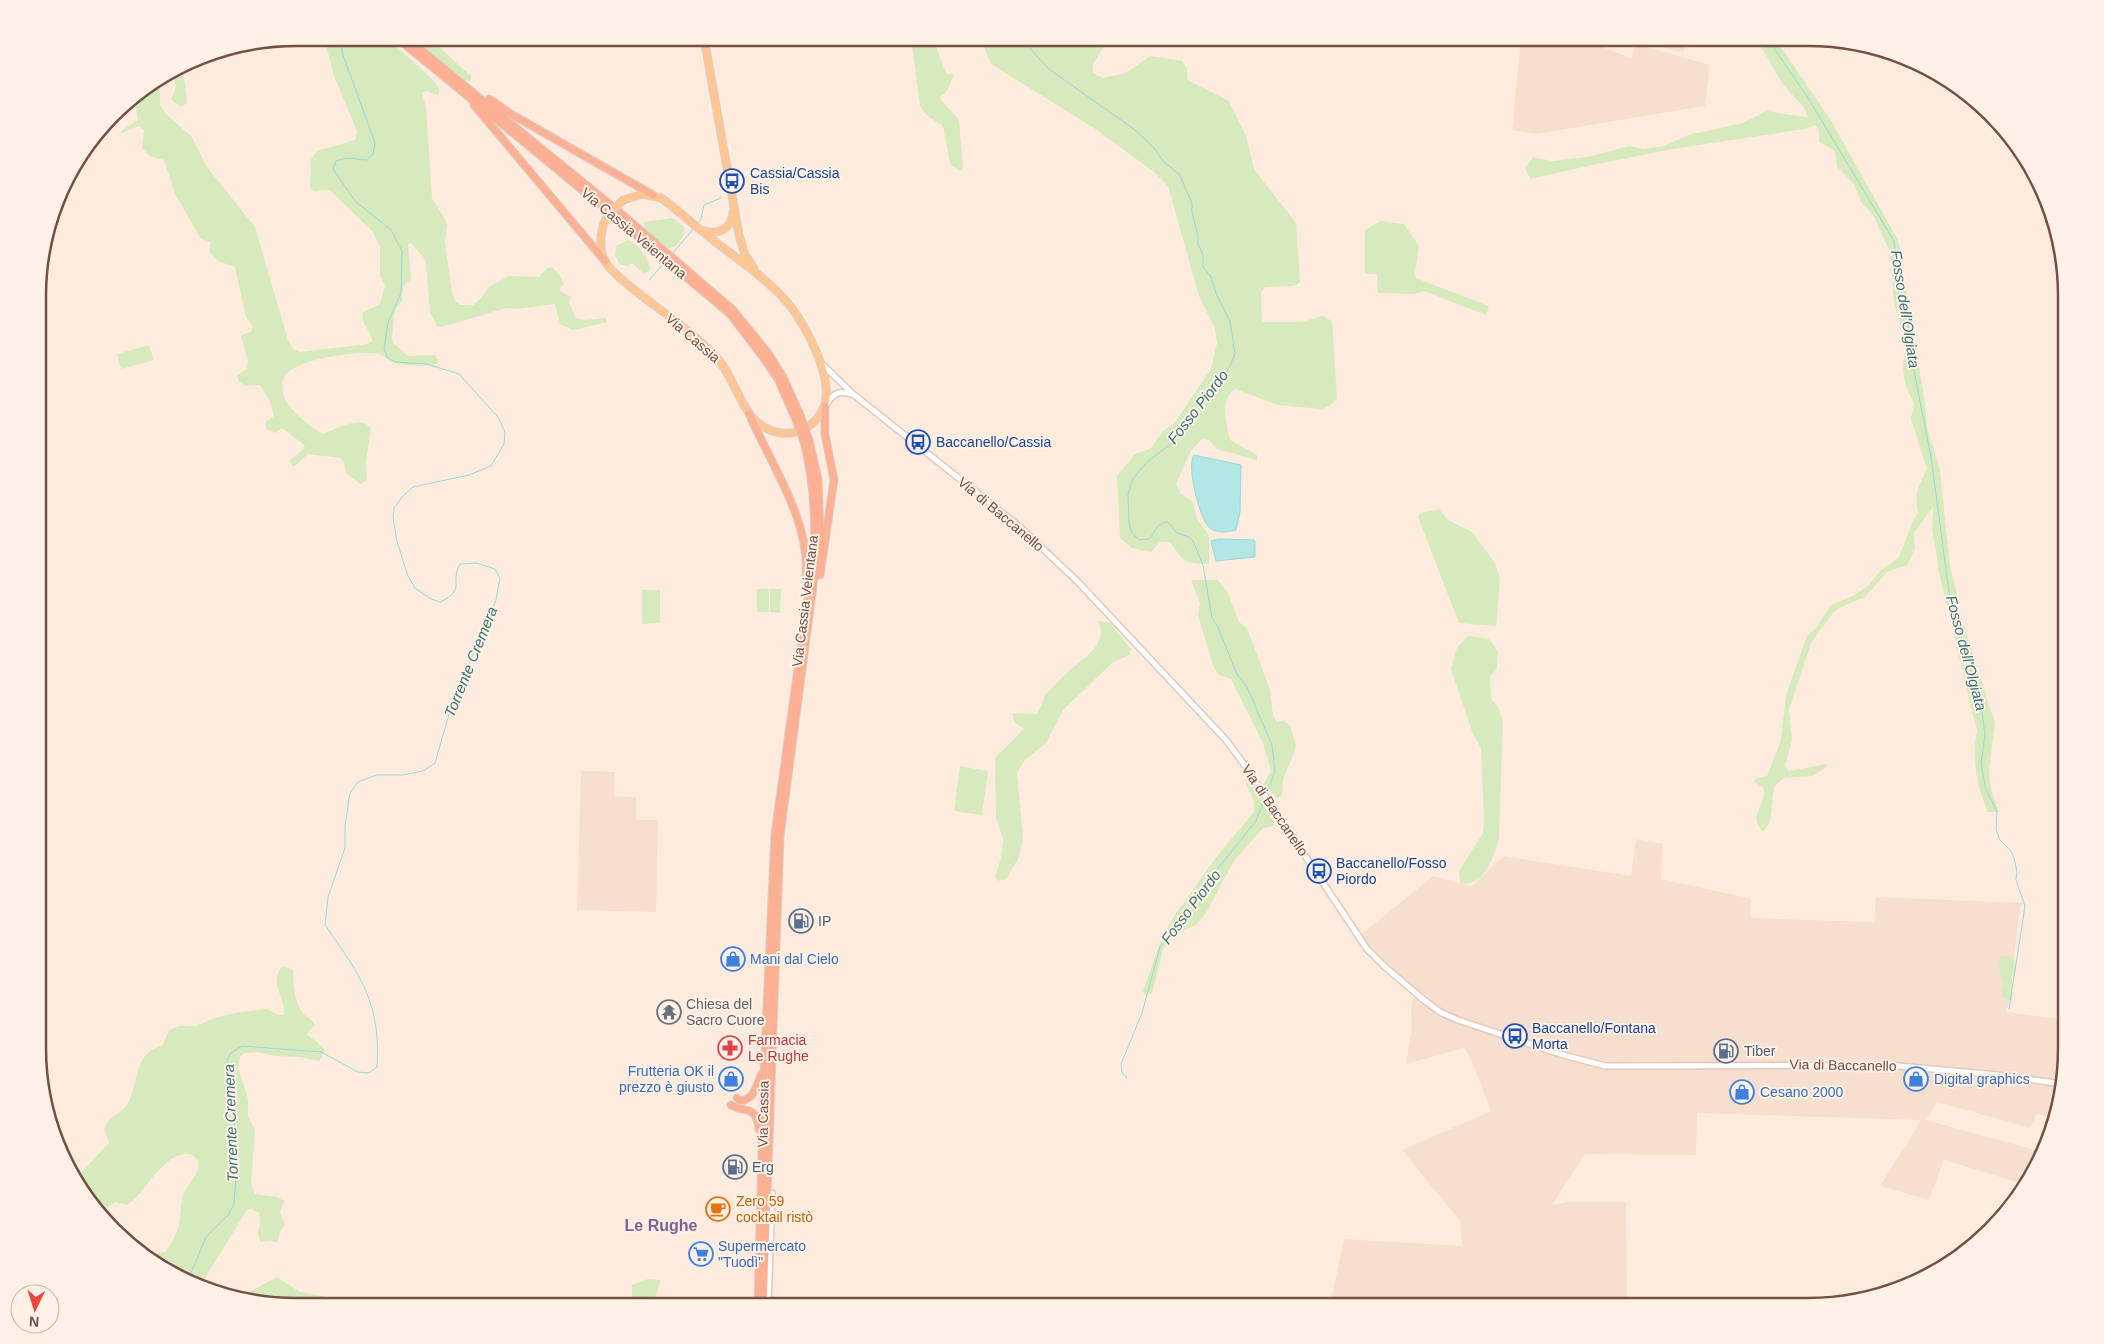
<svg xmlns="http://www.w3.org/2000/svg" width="2104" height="1344" viewBox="0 0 2104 1344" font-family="Arial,sans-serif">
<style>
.residential{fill:#f7dfcf}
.green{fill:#d7eabd}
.water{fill:#b3e7e6;stroke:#98d9d9}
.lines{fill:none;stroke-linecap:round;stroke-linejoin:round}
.stream{stroke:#98d9d9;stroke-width:1}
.tertiary-casing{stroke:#e3c9bd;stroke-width:8}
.primary-casing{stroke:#d8cecb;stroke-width:9}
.trunk-casing{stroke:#d8cecb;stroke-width:9}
.tertiary{stroke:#fff;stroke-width:5}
.primary{stroke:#ffc693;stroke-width:7}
.trunk{stroke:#fdb192;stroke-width:7}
.primary-bridge-casing{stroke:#d8cecb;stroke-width:9;stroke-linecap:butt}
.trunk-bridge-casing{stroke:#d8cecb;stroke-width:9;stroke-linecap:butt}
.primary-bridge{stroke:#ffc693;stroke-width:7}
.trunk-bridge{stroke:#fdb192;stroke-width:7}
.labels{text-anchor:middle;stroke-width:4;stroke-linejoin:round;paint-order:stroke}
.transit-label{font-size:14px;fill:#164399;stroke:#fff1e5;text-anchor:start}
.street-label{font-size:14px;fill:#744f46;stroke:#fff1e5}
.service-label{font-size:14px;fill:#4e5e75;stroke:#fff1e5;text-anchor:start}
.shop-label{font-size:14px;fill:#366cbe;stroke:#fff1e5;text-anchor:start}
.worship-label{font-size:14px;fill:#5b616d;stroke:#fff1e5;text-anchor:start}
.health-label{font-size:14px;fill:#be3a42;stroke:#fff1e5;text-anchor:start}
.food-label{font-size:14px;fill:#c56008;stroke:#fff1e5;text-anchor:start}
.water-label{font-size:15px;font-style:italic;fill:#377374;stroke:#fff1e5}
.quarter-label{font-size:16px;font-weight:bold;fill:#7c6198;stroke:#fff1e5}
.rim{fill:none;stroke:#744f46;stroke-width:2.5}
</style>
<rect width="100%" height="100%" fill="#fdecde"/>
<g class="residential">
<path d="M1521,38H1578L1631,58L1637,44L1710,65L1705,106L1537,134L1512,130Z"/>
<path d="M1643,38H1690L1683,52L1665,48L1642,39Z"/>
<path d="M581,771L615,772L614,796L636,797V820H658L656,912L577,910Z"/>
<path d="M1636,839L1663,844L1661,879L1752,899L1750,909L1751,918L1874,922L1876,897L2022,903L2020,909L2007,1012L2066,1020V1064L2055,1119L2037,1114L2030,1128L1937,1102L1926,1120L2042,1152L2026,1185L1944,1160L1929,1200L1880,1186L1921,1120L1697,1113L1696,1155L1585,1154L1552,1205L1567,1202H1626L1627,1306H1330L1344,1239L1462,1246L1460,1221L1402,1150L1491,1111L1471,1059L1464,1048L1406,1064L1412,1027L1411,1007L1415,993L1358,937L1433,876L1471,886L1504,856L1631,876Z"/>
</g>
<g class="green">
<path d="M320,38H387L434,81L440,91L438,95L426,91L422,93L426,107L432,198L445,219L447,225L445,242L452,293L456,302L460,305H473L480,299L490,286L509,276L539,277L547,268L552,267L562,278L563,285L559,290L571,297L569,302L576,318L585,320L606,318L607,319V322L573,330L560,324L555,304L516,309L506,308L442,327L437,326L430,312L426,263L424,258L411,243L408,244L411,279L403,287L402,301L396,308L394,316L392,337L393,343L408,356L435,355L438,360L437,364C428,366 404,366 395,363C389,362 385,355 379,354C360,350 290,359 283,379C281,385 283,399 288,404C297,416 310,427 323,434C335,430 362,413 371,429L366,461L367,480L360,484L346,473L344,462L340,458L308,454L295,466H292L290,460L305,448L303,444L282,428L275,433L266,429L265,422L274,416L270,402L260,385L246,386L239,382L237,376L247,369L248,362L241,335L251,332L253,327L246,317L235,267L218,261L210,253V242L201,239L175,194L164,160L151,157L142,148L144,130L139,126L121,133V131L138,120L136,107L132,98L160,81V105L166,114L192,137L207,167L255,227L288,340L293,349L300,352L368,344L372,341C371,329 359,324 363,312L380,304L385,285L380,276V247L373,232L332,192L327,190L314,191L310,187L311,159L317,151L355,140L357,131L334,76L326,45Z"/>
<path d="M411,38H429L471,76V80L468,81L460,79Z"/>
<path d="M911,38H933L946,74L954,75L947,91L940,97L942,101L959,120L963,168L960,171L950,164L943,126L926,115L920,106Z"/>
<path d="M980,38H1109L1093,64V73L1103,78L1126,73L1150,56L1182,61L1187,69V80L1229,101L1246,136L1254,169L1296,223L1300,282L1294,286L1265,287L1261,293L1262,322H1301L1323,316L1332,321L1337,399L1329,406L1321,409L1277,405L1235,389C1219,400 1227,424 1230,440L1257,455V460L1217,449L1209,440L1202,439L1191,451L1176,484L1181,494L1193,502L1197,519L1209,535V564C1184,563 1185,563 1170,542H1160L1151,552L1131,548L1120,538L1117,476L1135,454L1150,449L1164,430L1174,424L1211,369L1217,343L1215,329L1199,296L1168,186L1154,172L1094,128L991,64Z"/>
<path d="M1756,38H1775L1830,119L1898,240L1925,403L1927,427L1940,470L1950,567L1957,594L1960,613L1995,723L1989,770L1991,790L1999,812H1988C1976,785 1972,760 1977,731L1938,569C1938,555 1933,542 1932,528C1932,521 1934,514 1933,507L1914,533L1915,549L1907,565L1887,572L1865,597L1839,608L1832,614L1811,643L1789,710L1792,740L1785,766L1789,771L1826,764L1827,767L1812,776L1784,778L1774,787L1770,822L1763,832C1747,815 1766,807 1764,789L1754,781L1755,779L1767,776L1781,740L1786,695L1807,636L1816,628L1831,605L1853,596L1869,585L1880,571L1899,557L1913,521L1918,513C1914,493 1918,487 1927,469L1911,419L1914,403C1904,387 1899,365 1907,347L1894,302L1890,252L1873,215L1861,202L1854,184L1837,167L1835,151L1819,142V130L1815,125L1805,129L1673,149L1597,164L1530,179L1525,168L1533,157L1552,161L1587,157L1629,146L1643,149L1664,146L1688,135L1743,123L1767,111L1809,118L1804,108L1782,83Z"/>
<path d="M179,73L184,75L187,103L182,107L171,100L176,87L174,76Z"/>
<path d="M672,218C689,228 687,231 676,246L666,249L645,229L644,222Z"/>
<path d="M1380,221L1404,224L1419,246L1415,273L1416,278L1489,306L1486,315L1424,291L1415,294L1378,293L1377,274H1365V230Z"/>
<path d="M628,240C640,245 648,258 651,270L648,272L643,273L632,263L627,266L620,265L615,255L616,246Z"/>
<path d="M149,345L154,360L121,369L117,354Z"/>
<path d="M1439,509L1448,520L1472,532L1495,563L1500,579L1496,626L1459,623L1418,517L1420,513Z"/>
<path d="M1191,580H1218L1228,593L1239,622L1247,628L1270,690L1273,716L1277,722L1283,721L1290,725L1296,746L1294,753L1283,780L1282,795L1278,798L1263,785L1271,771L1263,743L1231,679L1219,675L1214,668L1198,616L1200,603Z"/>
<rect x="757" y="589" width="12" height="23"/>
<path d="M770,589H781L780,613L770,612Z"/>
<path d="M642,590H660V623L642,624Z"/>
<path d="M1098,621L1110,623L1131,649L1129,655L1112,663L1063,710L1046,743L1025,760L1017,773L1023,837L1019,857L1006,879L999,881L995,877L1001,858L1003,839L996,817L995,758L1024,729L1014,722L1013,713L1037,714L1042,704L1045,695C1052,688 1059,680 1067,673C1081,659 1110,645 1098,621Z"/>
<path d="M1468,636L1489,639L1498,651L1497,669L1490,677L1491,699L1498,707L1503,721L1499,838C1494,857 1484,888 1460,883L1459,871L1483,833L1484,822L1481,749L1472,731L1451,669L1457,648Z"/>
<path d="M960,766L988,771L982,815L954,811Z"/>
<path d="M1244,779C1258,790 1270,809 1275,826L1263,828L1234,861L1206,913L1196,925L1174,935L1163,949L1152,993L1146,996L1143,991L1161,940L1173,918L1217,856L1254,812V801Z"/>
<path d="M2009,955L2014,960L2015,968L2012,978V1001L2003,998L2001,988L2004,986L1998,967L2000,957Z"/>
<path d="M282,967L293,969C294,983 293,1001 303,1013C307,1018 312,1019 315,1025L307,1033V1035L316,1041L325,1050L319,1061L300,1057L275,1056L257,1052L245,1053L240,1057L238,1067L248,1099V1116L255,1130L251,1184L255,1194L277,1197L284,1201L280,1212L285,1225L280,1231L278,1242L270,1241L261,1242C254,1232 263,1224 259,1213L251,1209L247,1210L200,1286L152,1263L146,1257L150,1254L166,1252C171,1243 177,1234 179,1224C181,1214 180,1202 184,1193C188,1183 207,1166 194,1156C188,1152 181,1154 175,1157C154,1168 146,1192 127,1205L115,1202L100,1213L74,1180L109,1143C109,1137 102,1133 105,1126C110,1115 121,1114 127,1105C139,1085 133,1052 162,1046L169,1030L179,1026H196L217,1017L241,1012L267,1009L279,1015H284C286,999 268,981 282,967Z"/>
<path d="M277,1277L300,1292L322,1296L324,1300L319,1306H296L242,1298L245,1294Z"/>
<path d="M648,1279L661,1280L652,1306H632V1285Z"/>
</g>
<g class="water">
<path d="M1194,455L1241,465L1240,512L1236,530C1227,532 1218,534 1210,528C1200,521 1186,465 1194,455Z"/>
<path d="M1219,539L1254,540L1255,541V557L1216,561L1211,541Z"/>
</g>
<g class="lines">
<g class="stream">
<path d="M1020,38L1049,69L1135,130L1154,148L1163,161L1180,175L1192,204V212L1198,235V244L1203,255V267L1211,277L1216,293L1230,321L1235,354L1227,372L1220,378L1215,388L1173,442L1146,463L1132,480L1128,495L1129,524L1132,533L1139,540L1149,539C1156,532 1156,522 1168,522L1177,533L1189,537L1193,541L1203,565L1212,618L1217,625L1234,667L1238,676L1247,687L1272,745L1275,772L1267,792"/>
<path d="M1767,38L1808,98L1894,241L1902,296L1912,343L1914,371L1931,457L1949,592L1959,630L1981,703L1985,736L1981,763L1986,790L1997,811L1996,830L2000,840L2011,851L2014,858L2017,872L2016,880L2025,906L2009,1009"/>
<path d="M697,225L701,219L704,205L721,198"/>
<path d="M673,253L694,228"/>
<path d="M649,280L665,262"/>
<path d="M1126,1079L1127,1077L1122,1073L1121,1064L1142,1013L1160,947L1193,907L1203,887L1256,821L1264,801"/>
<path d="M188,1280L206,1237L228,1215L234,1204L236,1176L234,1110L227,1061L231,1053L242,1046L321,1052L358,1072L369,1073L377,1067C381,1002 360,975 325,925L328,897L345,848V826L350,793L358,782L377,775H403L423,771L435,763L451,707L496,600L500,578L495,569L477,563L460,564C449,584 467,589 440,602L431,599L415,588L408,576L397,542L393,517L394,508L403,496L413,487L469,475L491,466L504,444L505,432L498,417L459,374L427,364L395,362L388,358L384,349L388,322L401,293L402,251L391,230L355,201L333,169L336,161L346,158L367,160L373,154L375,143L343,55L340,38"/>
</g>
<g class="tertiary-casing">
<g id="tertiary">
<path d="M822,364L853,394L1020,527L1078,582L1226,740L1246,767L1367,949L1384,966L1424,1000L1440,1012L1458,1020L1560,1054L1605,1066L1887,1065L1998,1075L2062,1084"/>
<path d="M826,405C833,394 838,390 851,394"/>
<path d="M768,1306L772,1193"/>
</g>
</g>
<g class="primary-casing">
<g id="primary">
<path d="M704,38L739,235L745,255L754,268"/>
<path d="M603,226C600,238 599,252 606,263C615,276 630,286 642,296C667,315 694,333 715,356C739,380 741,428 781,433C799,435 814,426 822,411C838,384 805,322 786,301C764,276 734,257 708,236C692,224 677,209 661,198L643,194L623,200"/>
<path d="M704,231C718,235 732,229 733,212"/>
</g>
</g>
<g class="trunk-casing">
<g id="trunk">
<path d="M397,38L614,216L730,314L763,357L778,379L796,420"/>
<path d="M406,38L618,211L733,310L768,353L783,377L801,417"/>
<path d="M489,99L511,114L653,195"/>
<path d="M474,105L605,261"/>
<path d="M749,414C770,462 811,522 806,576"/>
<path d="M820,575L834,480L825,434V406"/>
<path d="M737,1098L741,1101C756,1098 756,1084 762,1074"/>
<path d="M731,1105C746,1114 756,1104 759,1129"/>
<path d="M758,1306L764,1071L775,834L814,553C816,515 813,478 804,442"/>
<path d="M763,1306L780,836L820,533L818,479L809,440"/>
</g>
</g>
<use href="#tertiary" class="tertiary"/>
<use href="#primary" class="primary"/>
<use href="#trunk" class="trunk"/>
<g class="primary-bridge-casing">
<path id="primary-bridge" d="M603,226L607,217L623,200"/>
</g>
<g class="trunk-bridge-casing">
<g id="trunk-bridge">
<path d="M801,417L809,440"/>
<path d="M796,420L804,442"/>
</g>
</g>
<use href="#primary-bridge" class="primary-bridge"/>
<use href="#trunk-bridge" class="trunk-bridge"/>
</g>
<defs>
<g id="bus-ring" transform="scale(1.25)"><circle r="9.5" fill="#fff1e5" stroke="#1a4fb4" stroke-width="1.5"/><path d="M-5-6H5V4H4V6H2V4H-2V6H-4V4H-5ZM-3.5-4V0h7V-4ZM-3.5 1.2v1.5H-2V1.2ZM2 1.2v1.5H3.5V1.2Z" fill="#1a4fb4"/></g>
<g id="fuel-ring" transform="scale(1.25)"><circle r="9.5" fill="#fff1e5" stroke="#5c6f8a" stroke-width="1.5"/><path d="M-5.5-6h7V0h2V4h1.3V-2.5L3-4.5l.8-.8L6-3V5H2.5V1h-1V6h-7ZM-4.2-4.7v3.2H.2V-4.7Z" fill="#5c6f8a"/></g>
<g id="shop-ring" transform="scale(1.25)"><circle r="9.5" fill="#fff1e5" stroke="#3f7fe0" stroke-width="1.5"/><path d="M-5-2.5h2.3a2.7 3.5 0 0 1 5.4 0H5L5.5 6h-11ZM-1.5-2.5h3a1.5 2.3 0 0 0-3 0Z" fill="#3f7fe0"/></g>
<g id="temple-ring" transform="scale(1.25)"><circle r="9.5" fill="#fff1e5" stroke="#6b7280" stroke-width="1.5"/><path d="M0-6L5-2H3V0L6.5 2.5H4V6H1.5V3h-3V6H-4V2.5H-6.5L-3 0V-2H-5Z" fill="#6b7280"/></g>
<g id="pharmacy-ring" transform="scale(1.25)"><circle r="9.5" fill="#fff1e5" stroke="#e0444e" stroke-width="1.5"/><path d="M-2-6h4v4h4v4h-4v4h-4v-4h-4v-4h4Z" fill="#e0444e"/></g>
<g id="cafe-ring" transform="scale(1.25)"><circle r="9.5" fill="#fff1e5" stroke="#e8710a" stroke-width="1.5"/><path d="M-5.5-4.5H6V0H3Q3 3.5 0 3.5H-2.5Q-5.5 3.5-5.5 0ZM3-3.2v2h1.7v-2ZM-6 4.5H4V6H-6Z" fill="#e8710a"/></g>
<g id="supermarket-ring" transform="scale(1.25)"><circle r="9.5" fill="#fff1e5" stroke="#3f7fe0" stroke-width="1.5"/><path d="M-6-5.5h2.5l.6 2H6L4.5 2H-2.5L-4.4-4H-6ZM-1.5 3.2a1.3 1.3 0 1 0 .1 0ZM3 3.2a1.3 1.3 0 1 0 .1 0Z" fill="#3f7fe0"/></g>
</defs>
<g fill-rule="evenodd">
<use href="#bus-ring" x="732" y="181"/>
<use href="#bus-ring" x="918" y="442"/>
<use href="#bus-ring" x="1319" y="871"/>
<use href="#fuel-ring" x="801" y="921"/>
<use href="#shop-ring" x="733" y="959"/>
<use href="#temple-ring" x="669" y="1012"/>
<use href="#bus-ring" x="1515" y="1036"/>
<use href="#pharmacy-ring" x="730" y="1048"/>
<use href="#fuel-ring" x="1726" y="1051"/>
<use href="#shop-ring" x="731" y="1079"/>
<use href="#shop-ring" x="1916" y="1079"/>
<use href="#shop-ring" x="1742" y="1092"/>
<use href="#fuel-ring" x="735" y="1167"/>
<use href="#cafe-ring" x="718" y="1209"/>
<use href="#supermarket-ring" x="701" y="1254"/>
</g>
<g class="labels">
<g class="transit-label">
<text x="750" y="178">Cassia/Cassia<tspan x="750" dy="16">Bis</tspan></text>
<text x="936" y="447">Baccanello/Cassia</text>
<text x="1336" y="868">Baccanello/Fosso<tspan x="1336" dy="16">Piordo</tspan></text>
<text x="1532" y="1033">Baccanello/Fontana<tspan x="1532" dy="16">Morta</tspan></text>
</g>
<g class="street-label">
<text transform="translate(634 233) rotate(40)" y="5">Via Cassia Veientana</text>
<text transform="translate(693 338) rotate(41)" y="5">Via Cassia</text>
<text transform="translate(1001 514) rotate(40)" y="5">Via di Baccanello</text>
<text transform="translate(805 601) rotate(-83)" y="5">Via Cassia Veientana</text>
<text transform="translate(1275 810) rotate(56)" y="5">Via di Baccanello</text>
<text transform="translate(1843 1065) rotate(1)" y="5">Via di Baccanello</text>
<text transform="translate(763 1114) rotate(-89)" y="5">Via Cassia</text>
</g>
<g class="service-label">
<text x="818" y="926">IP</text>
<text x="1744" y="1056">Tiber</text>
<text x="752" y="1172">Erg</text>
</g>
<g class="shop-label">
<text x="750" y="964">Mani dal Cielo</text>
<text x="714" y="1076" text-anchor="end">Frutteria OK il<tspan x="714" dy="16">prezzo è giusto</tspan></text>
<text x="1934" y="1084">Digital graphics</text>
<text x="1760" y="1097">Cesano 2000</text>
<text x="718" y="1251">Supermercato<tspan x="718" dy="16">"Tuodì"</tspan></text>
</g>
<g class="worship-label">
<text x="686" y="1009">Chiesa del<tspan x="686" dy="16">Sacro Cuore</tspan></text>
</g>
<g class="health-label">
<text x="748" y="1045">Farmacia<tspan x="748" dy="16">Le Rughe</tspan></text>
</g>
<g class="food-label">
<text x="736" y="1206">Zero 59<tspan x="736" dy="16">cocktail ristò</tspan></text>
</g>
<g class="water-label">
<text transform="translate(1905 309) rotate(81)" y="5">Fosso dell’Olgiata</text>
<text transform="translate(1198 407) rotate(-52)" y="5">Fosso Piordo</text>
<text transform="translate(1966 653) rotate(75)" y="5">Fosso dell'Olgiata</text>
<text transform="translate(471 662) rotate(-68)" y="5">Torrente Cremera</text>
<text transform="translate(1191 907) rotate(-53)" y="5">Fosso Piordo</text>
<text transform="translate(231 1123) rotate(-92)" y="5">Torrente Cremera</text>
</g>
<g class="quarter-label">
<text x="661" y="1231">Le Rughe</text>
</g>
</g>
<path d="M0 0H2104V1344H0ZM296 46H1808A250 250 0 0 1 2058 296V1048A250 250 0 0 1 1808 1298H296A250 250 0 0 1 46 1048V296A250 250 0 0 1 296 46Z" fill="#fff1e5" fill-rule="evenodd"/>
<path class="rim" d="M296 46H1808A250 250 0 0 1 2058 296V1048A250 250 0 0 1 1808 1298H296A250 250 0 0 1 46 1048V296A250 250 0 0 1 296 46Z"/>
<g transform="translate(35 1309) rotate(184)"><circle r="24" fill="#fff1e5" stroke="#c7b0a5"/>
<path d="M0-4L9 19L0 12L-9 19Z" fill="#ed483d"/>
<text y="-8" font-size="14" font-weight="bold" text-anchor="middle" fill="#744f46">N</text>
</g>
</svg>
